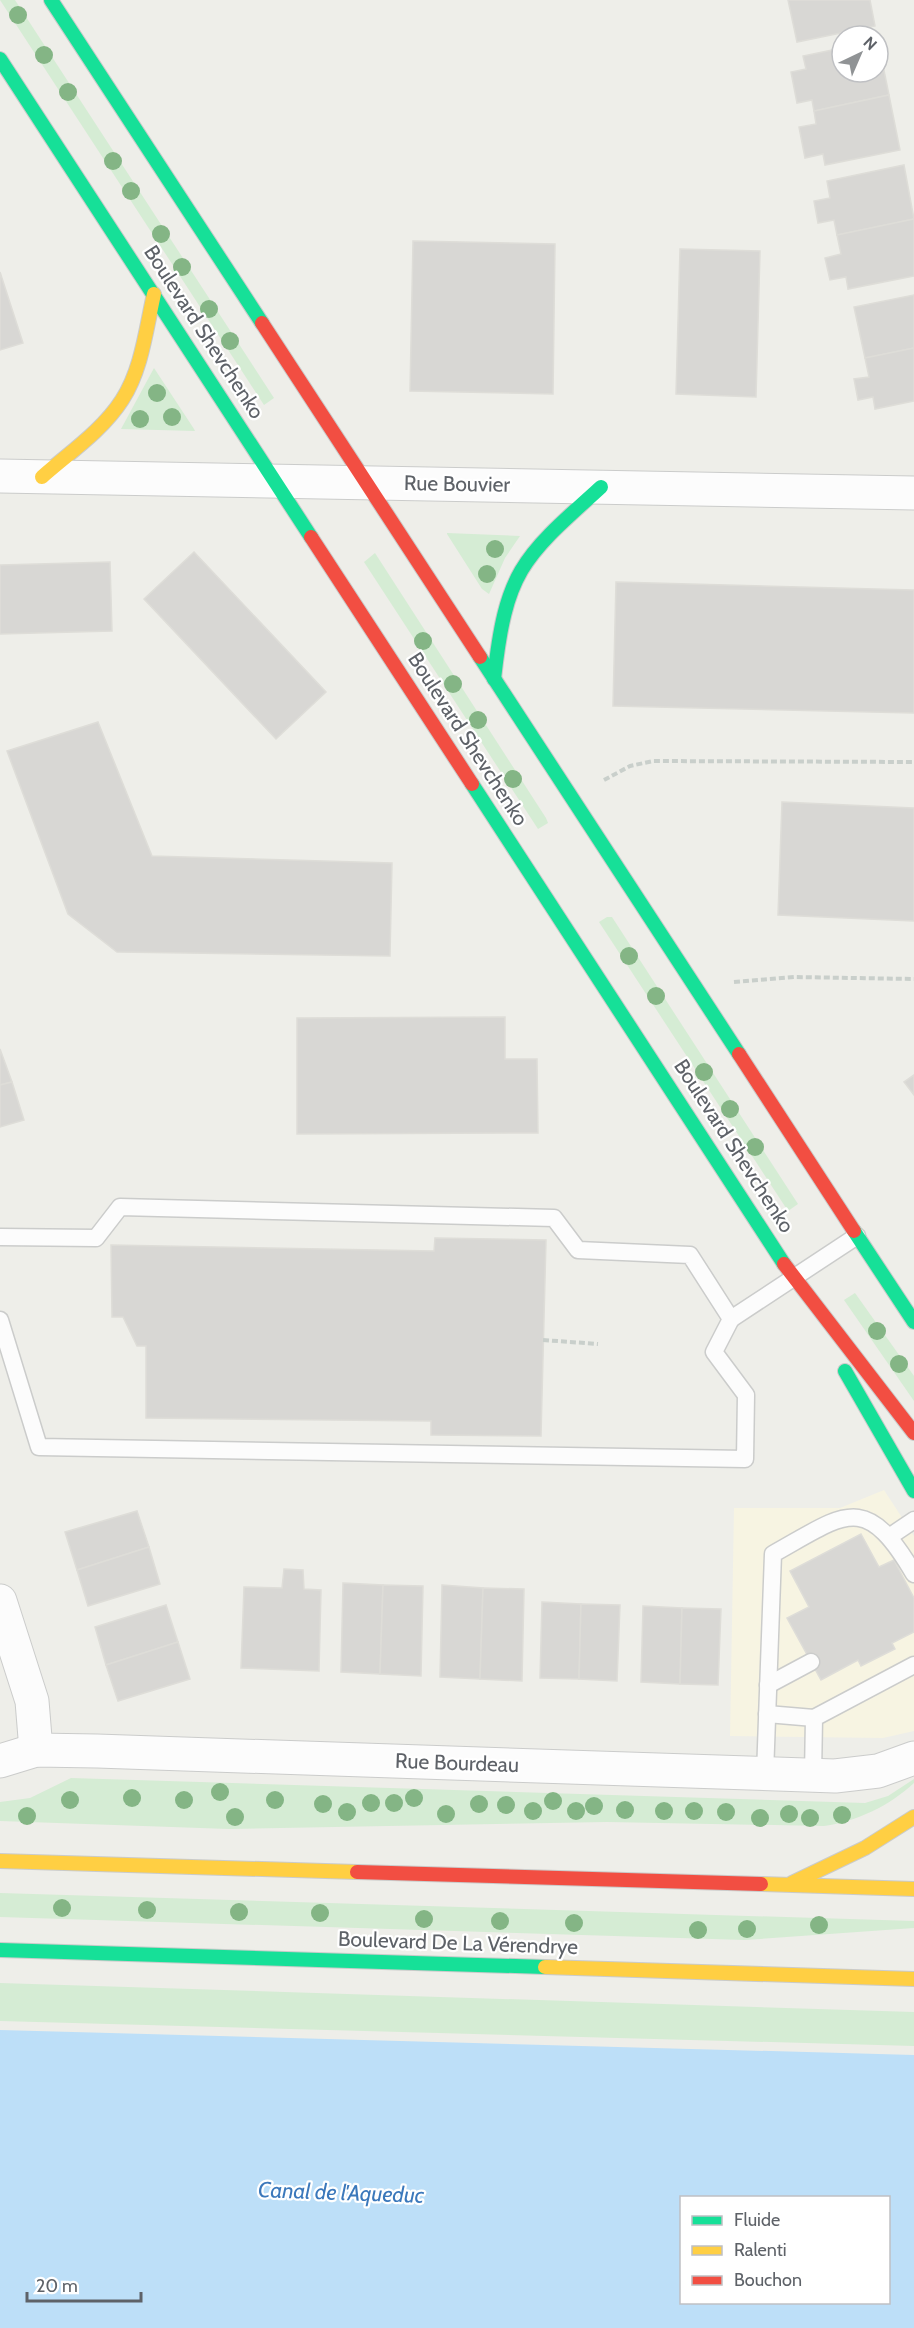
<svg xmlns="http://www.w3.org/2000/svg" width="914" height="2328" viewBox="0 0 914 2328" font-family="Cabin,sans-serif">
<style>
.commercial{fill:#f7f4e2}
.green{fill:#d5ecd4}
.water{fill:#bddff8;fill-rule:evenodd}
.building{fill:#d8d7d4;stroke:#deddd8;stroke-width:1.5}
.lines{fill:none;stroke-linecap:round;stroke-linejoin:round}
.lane-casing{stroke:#cbcccb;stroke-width:19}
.street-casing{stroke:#cbcccb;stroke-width:35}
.fast-casing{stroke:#cacbca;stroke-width:16}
.slow-casing{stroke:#cacbca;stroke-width:16}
.jam-casing{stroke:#cacbca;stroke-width:16}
.path{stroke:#c9cfcb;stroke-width:4;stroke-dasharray:6 3;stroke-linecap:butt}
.lane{stroke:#fcfcfc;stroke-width:16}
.street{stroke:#fcfcfc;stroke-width:33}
.fast{stroke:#16e098;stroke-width:14}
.slow{stroke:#ffcf43;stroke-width:14}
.jam{stroke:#f24e42;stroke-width:14}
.tree{fill:#84b585}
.labels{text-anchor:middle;stroke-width:4.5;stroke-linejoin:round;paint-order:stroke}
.street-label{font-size:21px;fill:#5e6268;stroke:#fff}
.water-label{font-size:22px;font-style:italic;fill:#3b78bb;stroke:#fff}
</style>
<rect width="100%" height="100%" fill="#eeeee9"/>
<path class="commercial" d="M884,1490L914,1536V1731L883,1738L730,1736L734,1508H840Z"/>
<g class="green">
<path d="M0,0H15L274,398L264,405Z"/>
<path d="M154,368L194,429L195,431L121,429Z"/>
<path d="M447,534V533L520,536L505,558L489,594L482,589Z"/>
<path d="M375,553L546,818L548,823L538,829L364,562Z"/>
<path d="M607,917H612L798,1204L788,1211L599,922Z"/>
<path d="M855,1293L914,1376V1401L844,1300Z"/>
<path d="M71,1778L865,1803L888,1796L914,1779V1783C889,1806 858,1821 824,1826L607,1822L229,1829L0,1821V1802L30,1798Z"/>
<path d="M0,1893L914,1921V1928L745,1940L0,1917Z"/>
<path d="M0,1983L914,2012V2046L0,2021Z"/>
</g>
<path class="water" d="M0,2030L914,2055V2328H0ZM682,2198H888V2302H682Z"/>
<g class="building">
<path d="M788,0H870L875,26L797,42Z"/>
<path d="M878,41L889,95L814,111L812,100L797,103L791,72L806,69L803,56L842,48V72H878Z"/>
<path d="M889,95L900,150L825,165L823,154L805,158L799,127L816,124L814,111Z"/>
<path d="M904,165L914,219L837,235L834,220L818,223L814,201L830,198L827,181Z"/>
<path d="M914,219V276L848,289L846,277L830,280L825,258L841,254L837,235Z"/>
<path d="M413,241L555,244L553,394L410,391Z"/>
<path d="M680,249L760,251L756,397L676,394Z"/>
<path d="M0,272L23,343L0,350Z"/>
<path d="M914,295V348L865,358L854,307Z"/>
<path d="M914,348V401L875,409L873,397L858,400L854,379L869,377L865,358Z"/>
<path d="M194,552L326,692L276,739L144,599Z"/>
<path d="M110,562L112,631L0,634V565Z"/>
<path d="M616,582L914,590V713L613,706Z"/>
<path d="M98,722L152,856L392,863L390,956L117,952L68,914L7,751Z"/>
<path d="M782,802L914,808V921L778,915Z"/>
<path d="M505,1017V1059H537L538,1133L297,1134V1018Z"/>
<path d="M0,1049L12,1082L0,1085Z"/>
<path d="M914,1075V1095L904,1082Z"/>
<path d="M12,1082L24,1120L0,1127V1085Z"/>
<path d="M435,1238L546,1240L541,1436L431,1435V1421L146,1418V1346H137L123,1317H112L111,1245L434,1251Z"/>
<path d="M137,1511L149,1547L77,1570L65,1532Z"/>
<path d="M861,1534L879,1567L894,1560L914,1598V1632L892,1643L895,1649L861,1666L858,1660L821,1680L787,1618L809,1607L790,1571Z"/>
<path d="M149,1547L160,1584L88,1606L77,1570Z"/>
<path d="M284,1569L303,1570L304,1589L321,1590L319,1671L241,1668L244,1587L282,1588Z"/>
<path d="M343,1583L383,1585L380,1674L341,1672Z"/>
<path d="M383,1585L423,1586L421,1676L380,1674Z"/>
<path d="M442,1585L483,1588L480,1679L440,1677Z"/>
<path d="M483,1588L524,1589L522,1681L480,1679Z"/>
<path d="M542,1602L581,1604L579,1679L540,1678Z"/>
<path d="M581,1604L620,1605L617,1681L579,1679Z"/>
<path d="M166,1605L178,1642L106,1665L95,1627Z"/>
<path d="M643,1606L682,1608L680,1684L641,1682Z"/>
<path d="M682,1608L721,1609L718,1685L680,1684Z"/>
<path d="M178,1642L190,1679L118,1701L106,1665Z"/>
</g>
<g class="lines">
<g class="lane-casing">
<g id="lane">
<path d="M0,1237L96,1238L120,1207L554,1218L578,1250L690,1255L731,1319L714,1352L746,1395L745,1459L39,1447L0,1320"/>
<path d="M731,1319L857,1236"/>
<path d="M889,1537L914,1520"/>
<path d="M768,1685L811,1662"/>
<path d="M767,1714L814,1718"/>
<path d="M765,1774L773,1554C845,1514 865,1490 914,1574"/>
<path d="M813,1775L814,1718L914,1665"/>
</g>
</g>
<g class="street-casing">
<g id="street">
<path d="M0,476L914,493"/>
<path d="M0,1601L32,1701L36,1750"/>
<path d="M0,1761L36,1750L97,1751L835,1776L878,1771L914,1758"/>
</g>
</g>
<g class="fast-casing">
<g id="fast">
<path d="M51,0L262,323"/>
<path d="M0,59L311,537"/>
<path d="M480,657L739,1054"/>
<path d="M494,679C506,570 522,558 601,487"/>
<path d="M472,784L784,1264"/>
<path d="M854,1231L914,1322"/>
<path d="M845,1371L914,1491"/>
<path d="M0,1950L545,1967"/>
</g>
</g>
<g class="slow-casing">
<g id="slow">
<path d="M42,477C69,453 102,431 122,400C142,369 146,329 154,294"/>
<path d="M0,1861L357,1872"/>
<path d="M792,1883L865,1848L914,1817"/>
<path d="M761,1884L914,1889"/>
<path d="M545,1967L914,1979"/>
</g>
</g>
<g class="jam-casing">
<g id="jam">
<path d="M262,323L480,657"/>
<path d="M311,537L472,784"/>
<path d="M739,1054L854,1231"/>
<path d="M784,1264L914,1433"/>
<path d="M357,1872L761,1884"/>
</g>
</g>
<g class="path">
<path d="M604,780L630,766L653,761L914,762"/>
<path d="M734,982L795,977L914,979"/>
<path d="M543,1340L598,1344"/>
</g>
<use href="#lane" class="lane"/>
<use href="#street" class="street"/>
<use href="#fast" class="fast"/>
<use href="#slow" class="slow"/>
<use href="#jam" class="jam"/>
</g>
<g class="tree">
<circle cx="18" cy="15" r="9"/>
<circle cx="44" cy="55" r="9"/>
<circle cx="68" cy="92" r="9"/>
<circle cx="113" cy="161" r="9"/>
<circle cx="131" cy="191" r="9"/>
<circle cx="161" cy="234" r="9"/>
<circle cx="182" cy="267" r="9"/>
<circle cx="209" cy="309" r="9"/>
<circle cx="230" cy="341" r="9"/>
<circle cx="157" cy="393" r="9"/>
<circle cx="172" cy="417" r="9"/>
<circle cx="140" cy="419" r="9"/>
<circle cx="495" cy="549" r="9"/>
<circle cx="487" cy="574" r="9"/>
<circle cx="423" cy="641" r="9"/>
<circle cx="453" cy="684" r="9"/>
<circle cx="478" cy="720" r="9"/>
<circle cx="513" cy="779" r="9"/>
<circle cx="629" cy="956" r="9"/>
<circle cx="656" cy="996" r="9"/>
<circle cx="704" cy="1072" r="9"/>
<circle cx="730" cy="1109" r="9"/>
<circle cx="755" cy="1147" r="9"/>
<circle cx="877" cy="1331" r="9"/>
<circle cx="899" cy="1364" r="9"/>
<circle cx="220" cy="1792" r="9"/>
<circle cx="132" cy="1798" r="9"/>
<circle cx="414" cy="1798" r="9"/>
<circle cx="70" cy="1800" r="9"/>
<circle cx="184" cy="1800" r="9"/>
<circle cx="275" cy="1800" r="9"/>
<circle cx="553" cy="1801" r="9"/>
<circle cx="371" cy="1803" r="9"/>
<circle cx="394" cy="1803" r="9"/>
<circle cx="323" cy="1804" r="9"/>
<circle cx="479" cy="1804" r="9"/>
<circle cx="506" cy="1805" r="9"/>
<circle cx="594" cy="1806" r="9"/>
<circle cx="625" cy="1810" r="9"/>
<circle cx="533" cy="1811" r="9"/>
<circle cx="576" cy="1811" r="9"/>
<circle cx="664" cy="1811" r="9"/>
<circle cx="694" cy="1811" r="9"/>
<circle cx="347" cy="1812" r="9"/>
<circle cx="726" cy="1812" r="9"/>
<circle cx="446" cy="1814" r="9"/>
<circle cx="789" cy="1814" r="9"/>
<circle cx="842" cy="1815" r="9"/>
<circle cx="27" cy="1816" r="9"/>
<circle cx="235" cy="1817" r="9"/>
<circle cx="760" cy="1818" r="9"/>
<circle cx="810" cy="1818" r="9"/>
<circle cx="62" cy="1908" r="9"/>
<circle cx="147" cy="1910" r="9"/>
<circle cx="239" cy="1912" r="9"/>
<circle cx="320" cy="1913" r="9"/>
<circle cx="424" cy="1919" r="9"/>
<circle cx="500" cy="1921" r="9"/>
<circle cx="574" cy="1923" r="9"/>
<circle cx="819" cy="1925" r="9"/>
<circle cx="747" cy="1929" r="9"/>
<circle cx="698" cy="1930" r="9"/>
</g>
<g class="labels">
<g class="street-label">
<text transform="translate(204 332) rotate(57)" y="7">Boulevard Shevchenko</text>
<text transform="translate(457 484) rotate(1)" y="7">Rue Bouvier</text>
<text transform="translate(468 739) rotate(57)" y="7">Boulevard Shevchenko</text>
<text transform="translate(734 1146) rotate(57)" y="7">Boulevard Shevchenko</text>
<text transform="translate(457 1763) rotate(2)" y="7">Rue Bourdeau</text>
<text transform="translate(458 1943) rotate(2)" y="7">Boulevard De La Vérendrye</text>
</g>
<g class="water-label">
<text transform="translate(341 2192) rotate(2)" y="8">Canal de l'Aqueduc</text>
</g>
</g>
<rect x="680" y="2196" width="210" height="108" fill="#ffffff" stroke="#bfc0c3" stroke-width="1.5"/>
<rect x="692" y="2216" width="30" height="9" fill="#16e098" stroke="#bfc0c3" stroke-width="1.5"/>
<text x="734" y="2226" font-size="18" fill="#5e6268">Fluide</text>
<rect x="692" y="2246" width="30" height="9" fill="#ffcf43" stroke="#bfc0c3" stroke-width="1.5"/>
<text x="734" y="2256" font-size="18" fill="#5e6268">Ralenti</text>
<rect x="692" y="2276" width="30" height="9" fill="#f24e42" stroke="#bfc0c3" stroke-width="1.5"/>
<text x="734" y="2286" font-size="18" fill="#5e6268">Bouchon</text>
<g transform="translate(860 54) rotate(44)"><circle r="28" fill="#ffffff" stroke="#bfc0c3" stroke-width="1.5"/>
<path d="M0-4.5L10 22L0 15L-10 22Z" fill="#909395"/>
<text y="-9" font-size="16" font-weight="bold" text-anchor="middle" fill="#5e6268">N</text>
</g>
<path d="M27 2292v9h114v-9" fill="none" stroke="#5e6268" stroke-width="3"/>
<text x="36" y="2292" font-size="18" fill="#5e6268" stroke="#ffffff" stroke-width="4.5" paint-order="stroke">20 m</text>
</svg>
